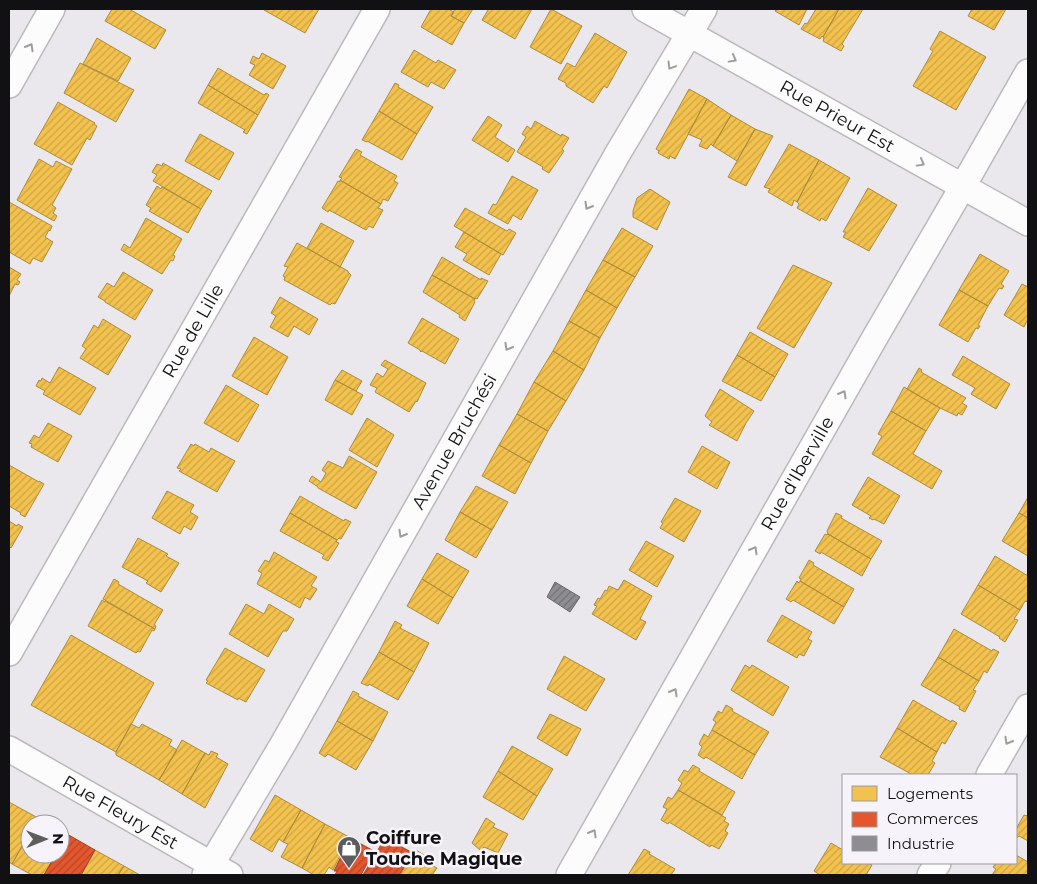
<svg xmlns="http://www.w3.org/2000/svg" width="1037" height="884" font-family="Montserrat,sans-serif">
  <defs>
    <pattern id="homes-hatch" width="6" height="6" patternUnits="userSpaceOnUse" patternTransform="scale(1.25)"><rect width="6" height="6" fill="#f2c14e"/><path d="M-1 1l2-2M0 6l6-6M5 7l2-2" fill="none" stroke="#cea543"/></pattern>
    <pattern id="shops-hatch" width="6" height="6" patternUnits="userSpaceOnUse" patternTransform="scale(1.25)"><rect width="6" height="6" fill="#e4572e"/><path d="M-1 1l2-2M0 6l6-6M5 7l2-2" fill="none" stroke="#b74726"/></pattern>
    <pattern id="industry-hatch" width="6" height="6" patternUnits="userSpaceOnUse" patternTransform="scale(1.25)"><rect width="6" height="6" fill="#8d8d92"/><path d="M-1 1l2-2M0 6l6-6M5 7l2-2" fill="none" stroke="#727276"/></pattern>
  </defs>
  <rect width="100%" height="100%" fill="#eae8ec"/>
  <path fill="url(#homes-hatch)" stroke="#ae8c3c" d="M112 9H129L166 30 155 49 105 21Z
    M265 9H319L305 33 264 10Z
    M431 9H448L454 12 451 16 464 23 452 45 421 27Z
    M455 9H473L464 23 451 16Z
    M485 9H532L515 39 482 20 488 10Z
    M551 9 582 26 561 64 530 47Z
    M777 9H807L799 25 775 11Z
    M816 9H839L823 37 822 36 820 39 801 29 805 23 807 24Z
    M839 9H863L842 44 844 46 841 51 823 41 824 38 823 37Z
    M972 9H1006L994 30 968 16Z
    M940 31 986 57 956 110 913 86 933 51 930 49Z
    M595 33 627 52 607 88 604 86 593 103 566 86V83L558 79 567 63 575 67Z
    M97 38 131 58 118 81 83 64Z
    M414 50 436 63 438 60 456 70 444 89 431 82 428 87 401 72Z
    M262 53 286 66 273 89 249 75 255 65 250 63 253 56 259 59Z
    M80 63 134 90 116 122 64 93Z
    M218 68 264 95 266 93 269 95 258 115 208 85Z
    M395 83 399 85 398 87 433 107 417 134 379 111Z
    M208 85 258 115 247 134 243 132 245 130 198 103Z
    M689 89 707 99 675 159 670 156 669 159 658 153 659 151 656 149Z
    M707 99 731 115 713 146 711 144 707 149 699 146 702 140 688 134Z
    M58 102 95 123 94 124 97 126 90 140 87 138 72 165 34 144Z
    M379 111 417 134 402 160 367 141V142L362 140Z
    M731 115 755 129 737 161 713 146Z
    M488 116 502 125 495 137 515 150 508 162 472 140Z
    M535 121 561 136 562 134 569 138 562 149 564 151 549 173 542 169 543 167 517 152 526 137 522 134 527 126 531 129Z
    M755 129 773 136 746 186 728 177Z
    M200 134 234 153 219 180 185 161Z
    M789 144 819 160 797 202 794 200 792 206 768 192 770 189 764 187Z
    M356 149 362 152 360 155 397 176 394 181 398 183 388 201 383 199 381 204 340 180 342 178 339 177Z
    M39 159 53 167 56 161 72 169 52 205 56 208 53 213 57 216 54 221 17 200Z
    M819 160 850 178 826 221 821 218 820 221 797 208 799 204 797 202Z
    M163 163 212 191 201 209 153 181 157 175 152 172 157 164 162 166Z
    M512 176 538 190 521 220 513 215 508 224 488 213 493 204 496 205Z
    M340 180 381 204 378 208 383 210 373 228 369 226 366 230 329 210 328 212 322 208 338 181 340 182Z
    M157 186 161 189 162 187 201 209 188 233 149 211 151 208 146 205Z
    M868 188 897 205 869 251 843 237 846 232H843Z
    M650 189 670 202 657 230 633 217V211L637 198Z
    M9 202 52 226 50 231 49 230 45 237 53 242 42 262 33 258 30 264 9 252Z
    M465 208 507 231 509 229 516 233 503 255 454 226Z
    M146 218 182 239 173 255 175 256 173 261 171 260 162 274 121 250 124 244 130 248Z
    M321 223 354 241 340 267 307 248Z
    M622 228 653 246 635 277 603 260Z
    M464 232 501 254 489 275 463 260 467 254 455 247Z
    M297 243 348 271V272L351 275 335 304 332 303 330 305 284 280 285 277 283 276 288 267 284 266Z
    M980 254 1009 271 1001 284 1004 286 1002 289 999 288 988 306 959 290Z
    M442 257 481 280V278L488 281 477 299 475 298V299L432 275Z
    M603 260 635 277 617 308 586 290Z
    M793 265 832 283 794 348 757 328Z
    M9 267 21 274 17 280 20 282 18 285 15 284 9 296Z
    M123 272 153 290 135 320 105 302V301L98 297 107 283 114 287Z
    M432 275 475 299 474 300 475 302 465 321 459 317 460 315 423 292Z
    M1022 284 1028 287V319L1024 327 1004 315Z
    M586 290 617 308 600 338 569 321Z
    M959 290 988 306 978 325 980 326 978 329 976 328 968 342 939 325Z
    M280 297 318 319 309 335 294 326 288 337 270 327 276 316 271 313Z
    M422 318 459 339 445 364 422 351 421 352 420 351V350L408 343Z
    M103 319 131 336 108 375 80 358 86 349 82 346 94 325 98 328Z
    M569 321 600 338 584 370 553 351Z
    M750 332 788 354 775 377 737 355Z
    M254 337 288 357 267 395 232 376Z
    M553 351 584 370 566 401 534 382Z
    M737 355 775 377 761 401 722 381Z
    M963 356 1010 384 996 409 971 394 975 388 952 375Z
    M385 360 426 383 417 402 416 401 409 412 375 392 377 388 370 385 377 373 383 377 388 369 381 365Z
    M59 367 96 388 80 415 43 394 45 391 36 386 39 380 41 381 42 378 50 383Z
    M919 368 922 370 921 372 966 398 962 403 967 406 962 415 958 413 957 416 940 408 907 389Z
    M342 370 362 381 356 391 335 380Z
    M335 380 363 395 352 415 325 400Z
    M534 382 566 401 548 431 517 414Z
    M226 385 259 405 238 442 204 423Z
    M904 387 940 408 926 431 891 411Z
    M720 389 754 411 746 423 737 441 709 425 712 422 705 416Z
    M891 411 926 431 913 454 942 471 932 489 872 454 882 436 878 434Z
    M517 414 548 431 531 463 499 445Z
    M367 418 394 435 377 467 349 450Z
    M48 423 72 436 58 462 31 447 32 444 29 443 34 435 39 438Z
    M191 444 194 446 195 444 209 452 211 448 235 461 217 492 179 471 181 469 177 468Z
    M499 445 531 463 515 494 482 476Z
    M702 446 730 462 717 489 688 472Z
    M349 456 377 472 356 509 318 488V487L309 481 312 476 321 482 326 473 322 470 328 461 343 468Z
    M9 465 39 482V481L44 484 25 517 20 514 21 513 9 506Z
    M868 477 900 496 884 524 874 519 873 520 869 518 871 516 852 505Z
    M476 486 508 502 492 530 460 512Z
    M167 491 194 505 190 512 198 517 191 530 184 526 180 534 152 518Z
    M300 496 344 521 345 519 351 522 341 539 339 538 337 540 290 513Z
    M1028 497V518L1019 513Z
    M675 498 701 511 684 542 660 528 663 523 661 522Z
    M460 512 492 530 476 558 445 540Z
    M290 513 337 540 336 542 339 543 328 561 322 558 324 555 280 531Z
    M836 513 842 516 841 518 882 541 871 559 828 534 827 531Z
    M1019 513 1028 518V556L1002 541Z
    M9 521 17 526 18 524 23 527 11 548 9 546Z
    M825 534 827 535 828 534 871 559 862 576 821 552 820 554 815 551Z
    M138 538 168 554 166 556 179 563 161 592 146 583 148 581 122 567Z
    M646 541 674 556 657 587 629 570Z
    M274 552 317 577 311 586 317 589 310 600 305 597 300 608 257 584 262 573 258 571 265 560 269 562Z
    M437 553 469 571 453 598 422 579Z
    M995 556 1028 576V602L1025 601 1020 610 978 585Z
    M809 560 814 563 813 565 854 589 844 607 800 581 801 579 799 578Z
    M114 579 119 582 118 584 163 610 154 625 156 626 155 629 103 599Z
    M422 579 453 598 438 624 407 606Z
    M624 580 652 596 640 619 646 622 636 640 592 614 597 606 594 605 598 598 600 599 605 590 607 591 609 586 618 590Z
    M797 581 799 583 800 581 844 607 834 624 793 600 791 602 786 599Z
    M978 585 1020 610 1014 619 1018 620 1005 642 999 638 1000 637 961 614Z
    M102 600 105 602V601L155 629 154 631 152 630 140 652 138 651 136 653 88 626Z
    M246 604 264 614 269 604 294 619 287 631H283L268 657 229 634Z
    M782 615 812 632 808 639 812 641 804 656 799 654 797 658 767 641Z
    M395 621 402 625 400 628 429 643 414 672 379 652Z
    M954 629 992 651 993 649 999 652 987 673 984 671 979 681 938 657Z
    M71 635 154 683 116 752 31 705Z
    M225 648 265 670 246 702 238 698V700L206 683 208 681 206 680Z
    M379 652 414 672 398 700 369 684 368 686 361 683Z
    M564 656 605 679 586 711 547 689Z
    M938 657 979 681 973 690 976 691 965 712 959 709 960 707 921 685Z
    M745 665 750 668 752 665 789 687 773 716 731 690Z
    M353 691 359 694 358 696 388 712 373 741 337 721Z
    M913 700 951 722 952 720 957 723 945 744 942 742 937 752 897 728Z
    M726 705 733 709 732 711 769 732 755 755 712 730 716 722 713 720 718 711 722 713Z
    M550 714 581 729 567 756 537 738Z
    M337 721 373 741 356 770 328 754 325 757 319 753Z
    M131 724 139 728 142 724 172 740 169 745 177 750 159 780 116 755V752Z
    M897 728 937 752 932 761 935 763 928 775H913L880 757Z
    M712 730 755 755 742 779 706 757 704 759 698 755 702 747 699 744 704 734 708 737Z
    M182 740 205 753 182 794 159 780Z
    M512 746 553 769 537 796 498 771Z
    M211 751 218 754 216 757 228 764 205 808 182 794 205 753 209 755Z
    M693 765 700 769 699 771 735 792 722 815 678 790 682 783 678 780 684 770 688 772Z
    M498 771 537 796 523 820 483 797Z
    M678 790 726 818 724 821 729 824 725 831 728 833 719 849 711 845 710 847 669 822 668 824 661 820 667 809 663 807 668 797 672 799Z
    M275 795 301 810 283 842 279 839 272 852 250 839Z
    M9 802 38 818 34 824H30V832L12 864 9 862Z
    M301 810 325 824 302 868 281 857 288 844 283 842Z
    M1028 813V841L1019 836 1017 838 1016 837V829L1024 815 1027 816Z
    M38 818 49 824H34Z
    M486 818 495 824 493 827 508 834 498 853 484 847 481 851 472 843Z
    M325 824 349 837 333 870 329 867 324 875H314L302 868Z
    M60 830 67 834 60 846Z
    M30 832V854H56L44 875H32L12 864Z
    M831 843 843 850V863H868L872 865 866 875H820L814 871Z
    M644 849 650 852 649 854 675 869 671 875H628Z
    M95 850 124 866 118 875H81Z
    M416 850 435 862 433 866 437 868 432 875H400Z
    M1016 855 1028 862V875H992L996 869 993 867 996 863H1016Z
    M124 866 140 875H118Z"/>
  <path fill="url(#shops-hatch)" stroke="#a54226" d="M67 834 95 850 81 875H44L56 854H60V846Z
    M350 838 374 851 361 875H335L337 871H334Z
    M385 838 413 853 399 875H363Z"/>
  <path fill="url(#industry-hatch)" stroke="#68686c" d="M555 582 580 597 570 612 547 597Z"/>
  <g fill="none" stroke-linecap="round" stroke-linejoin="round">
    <g stroke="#bab9bc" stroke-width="28">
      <g id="minor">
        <path id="s1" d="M645 9 1028 223"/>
        <path d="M9 85 52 9"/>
        <path id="s2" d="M9 653 377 9"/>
        <path id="s3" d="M9 749 230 875"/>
        <path d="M989 775 1028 707"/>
        <path id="s4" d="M205 875 283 744 618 153 704 9"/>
        <path id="s5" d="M569 875 874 339 963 186 1028 72"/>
        <path d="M930 875 938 863"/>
      </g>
    </g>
    <use href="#minor" stroke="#fcfcfc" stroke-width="25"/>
  </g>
  <defs><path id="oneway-chevron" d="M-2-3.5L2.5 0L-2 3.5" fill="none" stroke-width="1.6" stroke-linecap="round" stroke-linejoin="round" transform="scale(1.25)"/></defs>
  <g stroke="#9e9e9e">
    <use href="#oneway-chevron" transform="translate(30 47) rotate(-60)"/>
    <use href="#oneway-chevron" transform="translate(733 59) rotate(29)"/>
    <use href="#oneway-chevron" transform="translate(671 66) rotate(121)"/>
    <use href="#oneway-chevron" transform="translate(921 163) rotate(29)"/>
    <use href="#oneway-chevron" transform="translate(588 206) rotate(120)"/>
    <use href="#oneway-chevron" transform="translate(508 347) rotate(120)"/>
    <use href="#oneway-chevron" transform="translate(843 394) rotate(-60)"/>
    <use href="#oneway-chevron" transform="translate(402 534) rotate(120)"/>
    <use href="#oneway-chevron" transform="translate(754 550) rotate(-60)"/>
    <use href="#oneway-chevron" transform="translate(674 692) rotate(-60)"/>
    <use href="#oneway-chevron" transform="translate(1008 741) rotate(120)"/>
    <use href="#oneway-chevron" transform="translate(593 833) rotate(-60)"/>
  </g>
  <defs>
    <g id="shop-pin" transform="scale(1.25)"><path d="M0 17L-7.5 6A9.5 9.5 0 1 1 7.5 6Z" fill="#5d5c5e" stroke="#f6f4fa"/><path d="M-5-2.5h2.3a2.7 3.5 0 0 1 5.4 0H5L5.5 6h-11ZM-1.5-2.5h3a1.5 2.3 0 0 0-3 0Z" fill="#fff"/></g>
  </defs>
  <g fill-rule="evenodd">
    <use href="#shop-pin" x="349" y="848"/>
  </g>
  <g text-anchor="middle" stroke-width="5" stroke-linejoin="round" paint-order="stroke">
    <g font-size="18" fill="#111012" stroke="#f6f4fa">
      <text dy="6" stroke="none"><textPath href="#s1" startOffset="220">Rue Prieur Est</textPath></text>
      <text dy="6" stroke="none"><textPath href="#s2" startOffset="371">Rue de Lille</textPath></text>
      <text dy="6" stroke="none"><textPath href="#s4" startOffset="500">Avenue Bruchési</textPath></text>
      <text dy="6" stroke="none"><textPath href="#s5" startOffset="462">Rue d'Iberville</textPath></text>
      <text dy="6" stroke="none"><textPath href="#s3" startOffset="128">Rue Fleury Est</textPath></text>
    </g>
    <g font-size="18" font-weight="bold" fill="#111012" stroke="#f6f4fa" text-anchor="start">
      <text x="366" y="844">Coiffure<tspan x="366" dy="21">Touche Magique</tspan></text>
    </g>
  </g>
  <rect width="1037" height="884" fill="none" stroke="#111012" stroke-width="20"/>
  <rect x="842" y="774" width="175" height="90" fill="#f6f4fa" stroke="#9a999d"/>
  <rect x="852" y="786" width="25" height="15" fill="#f2c14e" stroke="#9a999d"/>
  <text x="887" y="799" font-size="15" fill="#111012">Logements</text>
  <rect x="852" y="812" width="25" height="15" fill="#e4572e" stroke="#9a999d"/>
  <text x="887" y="824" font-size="15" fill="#111012">Commerces</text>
  <rect x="852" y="836" width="25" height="15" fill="#8d8d92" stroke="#9a999d"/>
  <text x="887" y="849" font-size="15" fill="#111012">Industrie</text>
  <g transform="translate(45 839) rotate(89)"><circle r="24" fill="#f6f4fa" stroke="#9a999d"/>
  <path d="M0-4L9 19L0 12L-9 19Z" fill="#5d5c5e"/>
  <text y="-8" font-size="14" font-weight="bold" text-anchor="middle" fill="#111012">N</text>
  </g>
</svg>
